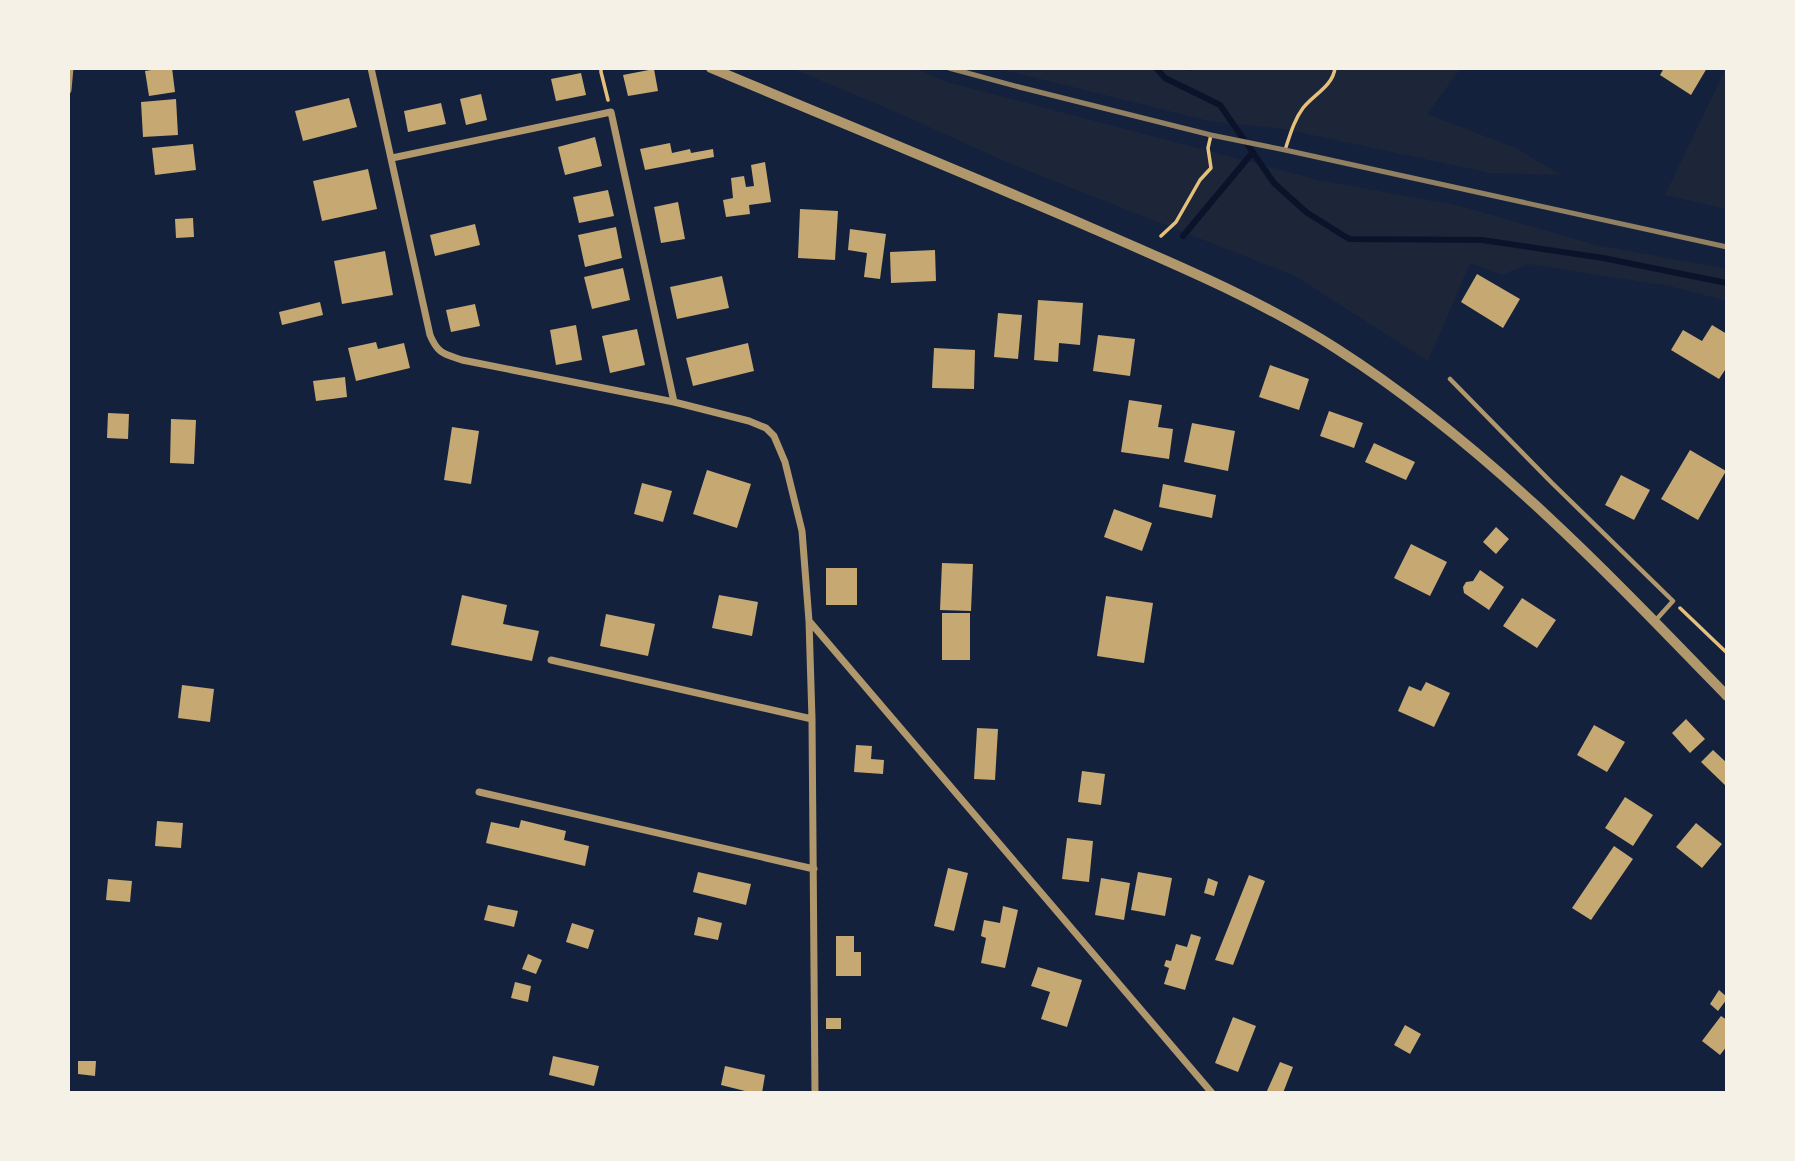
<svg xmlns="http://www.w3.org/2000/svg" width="1795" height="1161" font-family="'Public Sans',sans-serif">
  <rect width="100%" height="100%" fill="#14213d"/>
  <path fill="#1d2539" d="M791 68H915L947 82 1318 180 1460 206 1596 245 1727 269V301L1669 286 1528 264 1502 275 1470 263 1428 361 1295 276 1011 164 889 109Z
    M996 68H1184L1190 72 1193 68H1461L1427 114 1518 149 1561 175 1490 173 1284 129 1209 121Z
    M1726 68H1727V209L1665 195Z"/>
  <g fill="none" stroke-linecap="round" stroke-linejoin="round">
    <path stroke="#0b132b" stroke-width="6" d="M1156 68 1165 78 1220 105 1274 183 1306 212 1349 239 1482 240 1603 258 1727 283
      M1183 236 1253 152"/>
  </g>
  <path fill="#c6a872" d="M164 68H172L175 92 149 96 145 71Z
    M1664 68H1707L1691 95 1660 75Z
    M654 69 658 91 628 96 623 75Z
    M581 73 586 95 556 101 551 79Z
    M481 94 487 120 466 125 460 99Z
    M349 98 357 127 303 141 295 111Z
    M176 99 178 135 143 137 141 102Z
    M441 103 446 124 408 132 404 111Z
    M595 137 602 166 565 175 558 147Z
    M670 143 672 153 690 149 691 153 713 149 714 157 645 170 640 149Z
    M193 144 196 170 155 175 152 148Z
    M765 162 771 202 749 205 750 214 726 217 723 200 733 198 731 178 744 176 746 187 754 186 751 165Z
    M368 169 377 209 322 221 313 181Z
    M608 190 614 216 579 223 573 197Z
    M678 202 685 239 661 243 654 207Z
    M800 209 838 211 835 260 798 258Z
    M193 218 194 237 176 238 175 219Z
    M475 224 480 245 435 256 430 235Z
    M616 227 622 258 585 267 578 235Z
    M850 229 886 234 880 279 864 277 867 253 848 250Z
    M935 250 936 281 891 283 890 252Z
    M385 251 393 295 342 304 334 261Z
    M623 268 630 300 592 309 584 277Z
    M1477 274 1520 299 1503 328 1461 302Z
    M722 276 729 308 677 319 670 287Z
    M1038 300 1083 303 1080 345 1059 343 1058 362 1034 360Z
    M320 302 323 315 282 325 279 312Z
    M475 304 480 326 451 332 446 310Z
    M998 313 1022 315 1018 359 994 357Z
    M576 325 582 360 556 365 550 330Z
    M1712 325 1727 334V367L1719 379 1671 350 1683 330 1702 341Z
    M637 329 645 365 610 373 602 336Z
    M1098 335 1135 339 1130 376 1093 371Z
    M376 342 378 349 404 343 410 368 356 381 348 348Z
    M748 343 754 371 693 386 686 358Z
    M934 348 975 350 974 389 932 388Z
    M1270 365 1309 379 1299 410 1259 397Z
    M345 377 347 397 316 401 313 381Z
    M1129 400 1162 405 1158 427 1173 429 1169 459 1121 452Z
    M1329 411 1363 423 1354 448 1320 436Z
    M108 413 129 414 128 439 107 438Z
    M171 419 196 420 194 464 170 463Z
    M1192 423 1235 431 1228 471 1184 462Z
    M452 427 479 431 471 484 444 480Z
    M1374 443 1415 462 1406 480 1365 462Z
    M1690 450 1726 471 1698 520 1661 499Z
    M707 470 751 484 737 528 693 514Z
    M1621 475 1650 490 1634 520 1605 505Z
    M642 483 672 491 663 522 634 514Z
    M1163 484 1216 495 1212 518 1159 507Z
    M1114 509 1152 523 1142 551 1104 537Z
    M1496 527 1509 539 1496 554 1483 542Z
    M1411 544 1447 562 1430 596 1394 578Z
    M942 563 973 564 971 611 940 610Z
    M826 568H857V605H826Z
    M1480 570 1504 587 1489 610 1464 593 1463 587 1466 582 1473 581Z
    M462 595 507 605 503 624 539 631 532 661 451 645Z
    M719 595 758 602 752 636 712 628Z
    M1106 596 1153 603 1144 663 1097 656Z
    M1522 598 1556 620 1537 648 1503 626Z
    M942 613H970V660H942Z
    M606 614 655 624 648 656 600 646Z
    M1426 682 1450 693 1434 727 1398 711 1409 686 1421 691Z
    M182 685 214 689 210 722 178 718Z
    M1686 719 1705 739 1690 753 1672 733Z
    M1594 725 1625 742 1607 772 1577 755Z
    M977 728 998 729 995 780 974 779Z
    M856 745 872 746 871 759 884 760 883 774 854 772Z
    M1713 750 1727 763V787L1701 762Z
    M1082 771 1105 774 1101 805 1078 802Z
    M1625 797 1653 815 1633 846 1605 828Z
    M521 820 566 831 564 840 589 846 585 866 486 843 491 822 519 828Z
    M157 821 183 823 181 848 155 846Z
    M1696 823 1722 844 1702 868 1676 847Z
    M1067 838 1093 841 1089 882 1062 879Z
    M1614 846 1633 859 1591 920 1572 908Z
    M948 868 968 873 954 931 934 926Z
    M698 872 751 884 746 905 693 892Z
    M1138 872 1172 878 1165 916 1131 910Z
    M1249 875 1265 881 1233 965 1215 960Z
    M1101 878 1130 883 1124 920 1095 915Z
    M1208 878 1218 882 1214 896 1204 893Z
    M108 879 132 881 130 902 106 900Z
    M488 905 518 911 514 927 484 920Z
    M1003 906 1018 910 1005 968 981 963 986 938 981 936 984 920 1000 923Z
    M698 917 722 923 718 940 694 935Z
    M572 923 594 930 588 949 566 942Z
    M1191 934 1201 937 1185 990 1164 984 1169 968 1164 966 1166 960 1171 961 1176 944 1187 947Z
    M836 936H854V952H861V976H836Z
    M528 954 542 960 536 974 522 969Z
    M1038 967 1082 980 1067 1027 1041 1019 1050 992 1031 986Z
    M515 982 531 986 528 1002 511 998Z
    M1719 990 1727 997V999L1718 1011 1710 1004Z
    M1721 1016 1727 1020V1046L1720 1055 1702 1041Z
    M1233 1017 1256 1026 1238 1072 1215 1063Z
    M826 1018H841V1029H826Z
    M1405 1025 1421 1034 1410 1054 1394 1045Z
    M553 1056 599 1066 594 1086 549 1075Z
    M78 1061H96L95 1076 78 1074Z
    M1280 1062 1293 1067 1283 1093H1266Z
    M725 1066 765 1075 762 1093H753L721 1085Z"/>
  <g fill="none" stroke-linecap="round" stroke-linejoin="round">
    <path stroke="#e5c07b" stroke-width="3.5" d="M601 68V72L608 100
      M1285 150C1290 135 1294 120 1303 108 1313 95 1333 86 1335 68
      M1161 236 1176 222 1200 180 1211 168 1208 148 1211 135
      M1680 608 1727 653"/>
    <path stroke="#b1986c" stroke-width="4.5" d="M1450 379 1552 483 1673 601 1655 621"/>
    <path stroke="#b1986c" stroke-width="7" d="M371 68 430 335C438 354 444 354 462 360L674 402 749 421 766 428 774 436 785 462 802 531 809 621 812 719 815 1093
      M68 90 70 68
      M392 158 611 112 674 402
      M810 622 1212 1093
      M551 660 812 719
      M479 792 814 869"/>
    <path stroke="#b1986c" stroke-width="10" d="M711 68C837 121 962 172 1087 226 1172 263 1259 299 1337 349 1485 444 1606 571 1727 696"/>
    <path stroke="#918062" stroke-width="5" d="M949 68 1019 87 1211 135 1285 150 1727 247"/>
  </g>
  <rect width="1795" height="1161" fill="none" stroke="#f6f1e7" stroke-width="140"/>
</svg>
